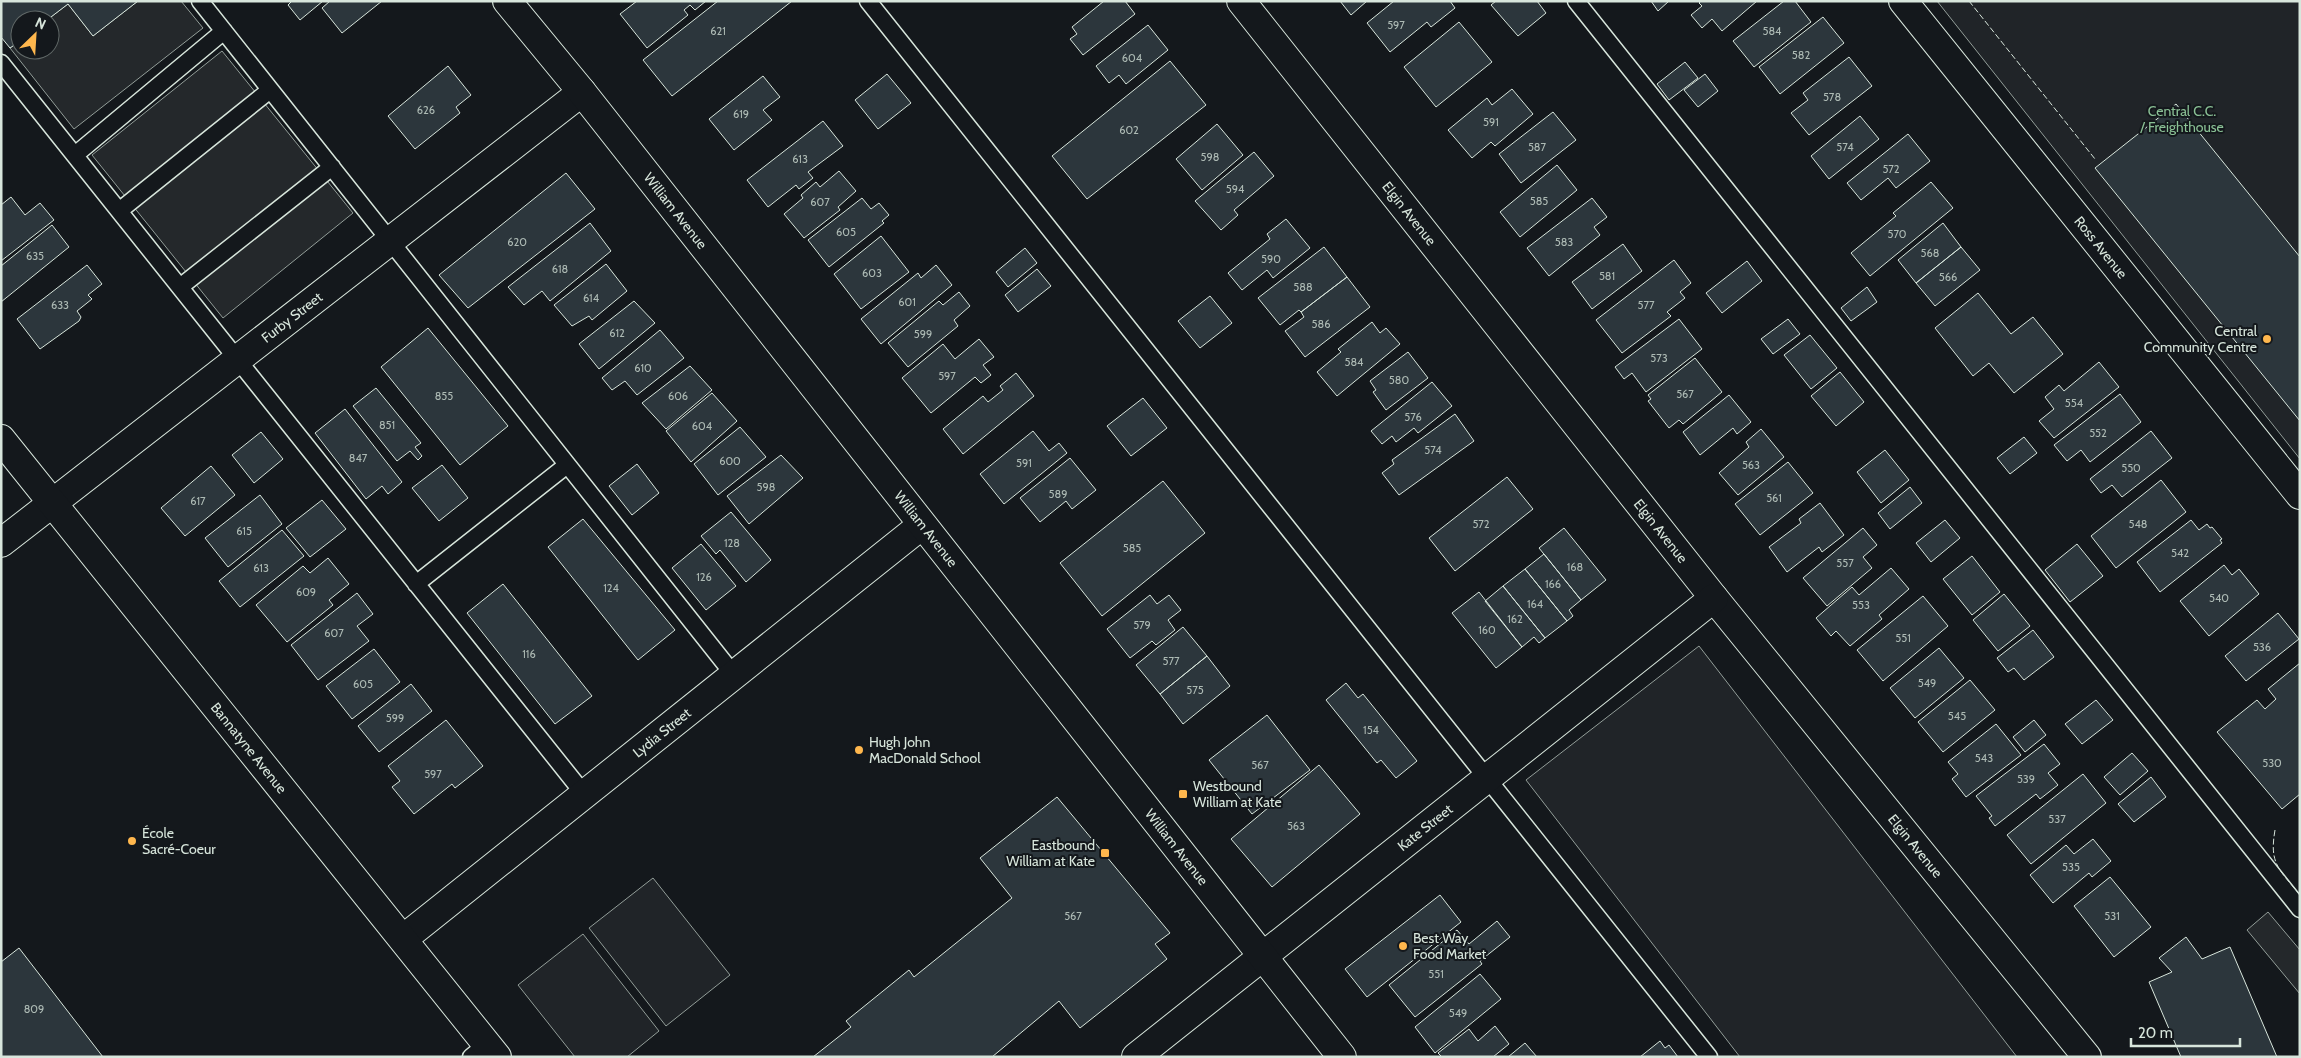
<svg xmlns="http://www.w3.org/2000/svg" width="2301" height="1058" font-family="Cabin,sans-serif">
  <rect width="100%" height="100%" fill="#14181c"/>
  <path fill="#202428" stroke="#939e99" d="M1937 1H2300V459Z
    M1699 646 2017 1057H1740L1526 780Z
    M653 878 730 975 666 1026 589 928Z
    M583 934 659 1031 627 1057H575L518 985Z"/>
  <path fill="#24282b" stroke="#939e99" d="M138 1H181L203 28 74 129 10 48 20 41V50H50V20H47L68 4 93 36Z
    M222 51 353 213 223 318 92 155Z
    M2268 912 2300 950V994L2247 930Z"/>
  <path fill="#2c363c" stroke="#d8e6dc" d="M1 1H138L93 36 68 4 47 20H20V41L10 48 1 37Z
    M292 1H323L300 20 288 5Z
    M330 1H382L342 33 322 8Z
    M637 1H706L695 10 690 5 684 10 688 15 647 48 620 14Z
    M718 1H792L672 96 643 60Z
    M1104 1H1125L1135 14 1083 55 1070 39 1077 34 1072 27Z
    M1340 1H1367L1351 15Z
    M1394 1H1450L1455 8 1431 27 1427 22 1390 52 1367 23Z
    M1496 1H1537L1546 13 1518 36 1491 5Z
    M1651 1H1669L1658 11Z
    M1701 1H1757L1722 31 1712 19 1702 28 1691 15 1702 6 1699 3Z
    M1784 1H1795L1811 22 1754 67 1733 41Z
    M1823 17 1844 43 1780 94 1759 67Z
    M1459 22 1492 62 1436 107 1404 67Z
    M1148 25 1168 50 1126 84 1119 75 1109 83 1096 66Z
    M1849 57 1872 86 1809 135 1791 113 1808 100 1803 93Z
    M1170 61 1206 105 1087 199 1052 156Z
    M1685 62 1698 78 1669 100 1657 84Z
    M448 66 471 95 456 107 460 113 415 149 388 116Z
    M887 74 911 103 878 129 855 100Z
    M1705 74 1718 91 1698 107 1684 90Z
    M763 76 780 97 763 110 772 120 734 150 709 119Z
    M1512 89 1533 114 1495 146 1491 142 1472 158 1448 130 1487 98 1492 105Z
    M2176 104 2300 257V421L2095 168Z
    M1553 112 1576 140 1521 183 1499 154Z
    M1860 116 1879 139 1829 179 1811 156Z
    M823 121 843 146 808 172 813 178 799 189 796 185 768 207 747 180Z
    M1217 124 1243 155 1202 190 1176 159Z
    M1908 134 1930 161 1896 188 1888 178 1861 200 1847 183Z
    M1254 152 1274 176 1234 210 1238 215 1221 230 1195 201Z
    M1557 165 1577 190 1520 237 1500 212Z
    M839 171 856 191 838 207 840 210 804 238 784 214 803 198 801 195 816 182 820 187Z
    M566 173 595 209 468 308 439 275Z
    M1931 182 1953 208 1870 276 1851 253 1896 216 1893 213Z
    M11 197 25 215 40 203 54 220 1 261V205Z
    M862 198 871 209 879 203 889 215 882 221 884 223 829 267 808 240Z
    M1592 198 1607 217 1594 227 1600 235 1549 276 1527 248Z
    M1286 219 1310 248 1273 278 1267 270 1242 290 1228 273 1270 239 1267 234Z
    M590 223 611 251 550 301 542 291 524 305 508 287Z
    M1943 223 1961 247 1916 283 1898 260Z
    M52 225 69 247 1 302V266Z
    M881 236 909 272 861 309 834 274Z
    M1623 244 1642 271 1592 309 1572 282Z
    M1324 247 1347 277 1301 312 1299 310 1280 325 1258 298Z
    M1961 247 1980 270 1935 306 1916 283Z
    M1025 248 1037 263 1008 287 996 272Z
    M1674 260 1691 283 1680 292 1685 298 1667 312 1671 316 1622 353 1596 320Z
    M1747 261 1762 281 1722 313 1706 293Z
    M606 264 627 291 592 320 589 316 572 326 554 305Z
    M87 265 102 284 88 295 92 299 77 311 81 317 79 321 40 349 17 319Z
    M936 265 952 285 881 344 861 319 918 273 921 278Z
    M1037 269 1051 286 1018 312 1005 295Z
    M1347 277 1370 307 1305 357 1285 331 1304 317 1301 312Z
    M1867 287 1877 302 1851 321 1841 308Z
    M959 292 970 306 954 320 958 326 908 367 888 343 939 301 943 305Z
    M1978 293 2011 334 2033 317 2063 354 2014 393 1989 363 1973 376 1935 328Z
    M1210 296 1232 323 1200 348 1178 321Z
    M634 301 655 323 599 369 579 344Z
    M1679 319 1702 349 1646 392 1632 373 1624 379 1615 367Z
    M1788 319 1800 334 1773 354 1761 339Z
    M1372 322 1380 333 1386 328 1400 344 1337 396 1317 372 1341 352 1338 349Z
    M428 328 508 426 460 465 381 367Z
    M660 330 684 358 637 395 625 381 612 390 602 378Z
    M1810 335 1837 368 1811 389 1784 355Z
    M979 339 994 357 983 365 991 375 981 383 975 377 931 413 902 378 943 344 955 359Z
    M1408 352 1428 378 1386 410 1373 392 1376 390 1370 381Z
    M1695 358 1722 392 1683 424 1679 420 1669 428 1648 401 1651 399 1648 395Z
    M2099 362 2119 387 2054 438 2039 421 2054 409 2045 397 2059 385 2064 391Z
    M690 366 712 390 666 429 642 403Z
    M1840 372 1864 402 1836 426 1811 396Z
    M1016 373 1034 396 963 454 943 429 983 396 988 402 1003 390 1000 386Z
    M1432 382 1452 406 1418 433 1414 428 1396 442 1392 436 1382 444 1371 431Z
    M376 388 421 443 415 447 422 456 418 460 410 451 397 461 353 406Z
    M712 393 737 421 691 462 666 431Z
    M2120 394 2141 422 2090 462 2081 450 2067 461 2054 445Z
    M1729 395 1751 422 1737 434 1733 428 1700 455 1683 432Z
    M1143 398 1167 428 1131 456 1107 426Z
    M345 409 402 482 388 494 382 486 366 499 315 433Z
    M1455 414 1474 441 1399 495 1382 473 1394 464 1392 460Z
    M740 427 766 457 718 495 694 464Z
    M1761 429 1784 457 1738 495 1719 473 1749 447 1746 442Z
    M1033 431 1049 451 1059 443 1067 453 1004 504 980 474Z
    M2151 431 2172 458 2122 497 2112 485 2101 493 2090 479Z
    M261 432 283 459 254 483 232 455Z
    M2024 437 2037 453 2010 474 1997 458Z
    M1885 450 1909 480 1881 503 1857 472Z
    M781 455 803 478 749 524 727 496Z
    M1070 458 1096 490 1072 509 1066 501 1040 522 1020 498Z
    M1788 462 1813 493 1760 535 1735 504Z
    M637 464 659 493 632 515 609 486Z
    M442 465 468 498 439 521 412 488Z
    M211 466 235 495 185 536 161 508Z
    M1507 477 1533 509 1455 571 1429 538Z
    M2161 480 2186 512 2116 568 2091 536Z
    M1163 481 1205 533 1102 616 1060 563Z
    M1910 487 1922 503 1890 529 1878 513Z
    M260 495 282 524 228 567 205 538Z
    M322 500 346 529 310 557 286 528Z
    M1820 503 1844 535 1822 552 1819 547 1787 572 1769 547 1801 523 1799 519Z
    M731 512 771 560 746 582 720 550 716 554 701 536Z
    M583 519 675 630 638 660 548 547Z
    M1945 520 1960 538 1931 562 1916 543Z
    M2191 520 2199 530 2207 524 2210 528 2212 527 2222 539 2220 540 2222 543 2160 592 2137 562Z
    M1564 528 1606 580 1581 600 1539 548Z
    M1863 528 1877 545 1863 557 1872 568 1827 606 1803 578Z
    M282 530 304 556 240 607 219 581Z
    M701 544 736 586 706 610 672 568Z
    M2077 544 2103 576 2070 602 2045 570Z
    M1544 554 1581 600 1569 610 1573 616 1567 621 1525 569Z
    M1972 556 2000 592 1972 615 1943 579Z
    M328 558 349 584 329 600 333 605 287 642 256 605 303 566 310 573Z
    M2224 565 2232 575 2239 569 2259 594 2209 636 2180 601Z
    M1891 568 1909 589 1879 615 1882 619 1850 646 1836 631 1831 636 1816 618 1852 587 1859 595Z
    M1525 569 1567 621 1545 638 1503 586Z
    M503 584 592 696 555 724 467 613Z
    M1503 586 1545 638 1539 643 1534 637 1522 647 1485 601Z
    M1479 592 1522 647 1496 668 1452 613Z
    M357 593 373 614 357 626 369 641 318 680 291 645Z
    M2004 594 2030 626 1998 651 1973 620Z
    M1150 595 1157 604 1169 595 1181 610 1168 620 1175 630 1156 645 1152 641 1130 658 1107 629Z
    M1923 596 1948 626 1883 681 1857 650Z
    M2278 613 2299 639 2246 681 2225 656Z
    M1183 627 1207 656 1160 694 1136 665Z
    M2033 630 2054 657 2024 680 2014 668 2008 672 1997 658Z
    M1939 648 1964 678 1915 718 1890 688Z
    M374 649 400 682 352 719 326 686Z
    M1207 656 1230 686 1183 724 1160 694Z
    M2300 663V794L2282 809 2217 732 2257 700 2265 709 2276 699 2268 689Z
    M1970 680 1995 710 1943 752 1918 722Z
    M1346 683 1358 698 1363 694 1417 761 1396 778 1381 760 1377 763 1326 700Z
    M411 684 432 711 379 752 358 726Z
    M2096 700 2113 720 2082 744 2065 724Z
    M1267 715 1310 770 1252 814 1209 760Z
    M446 720 483 766 455 788 452 784 414 814 392 787 400 781 388 766Z
    M2034 720 2046 735 2025 752 2013 737Z
    M1996 724 2021 755 1966 797 1952 779 1958 774 1948 762Z
    M2044 744 2060 764 2048 773 2058 785 2040 799 2036 794 1995 826 1989 818 1992 816 1976 796Z
    M2132 753 2148 771 2120 795 2104 777Z
    M1319 765 1360 814 1272 887 1231 839Z
    M2083 774 2106 803 2031 864 2007 835Z
    M2151 777 2166 797 2134 822 2118 804Z
    M1057 797 1170 933 1155 944 1167 959 1080 1028 1059 1001 992 1057H813L851 1027 846 1021 909 970 914 977 1012 898 980 858Z
    M2093 839 2111 861 2092 877 2089 873 2053 903 2030 875 2066 845 2074 854Z
    M2110 877 2151 927 2114 957 2074 906Z
    M1440 895 1461 922 1367 997 1345 969Z
    M1497 921 1510 937 1480 961 1482 964 1415 1017 1389 985 1457 930 1469 944Z
    M2186 937 2202 959 2230 947 2277 1057H2181L2149 982 2172 972 2159 958Z
    M19 948 103 1057H1V962Z
    M1480 974 1501 999 1435 1053 1415 1027Z
    M1495 1026 1509 1044 1493 1057H1442L1438 1053 1469 1029 1478 1041Z
    M1660 1041 1665 1048 1669 1045 1678 1057H1640Z
    M1525 1043 1537 1057H1508Z"/>
  <g fill="none" stroke-linecap="round" stroke-linejoin="round">
    <g stroke="#d8e6dc" stroke-width="19">
      <path id="lane" d="M200 1 734 675
        M868 1 1709 1057
        M1576 1 2300 909
        M1 63 584 794
        M75 155 224 31
        M119 211 270 90
        M180 287 332 167
        M416 584 567 465
        M471 1057 487 1044"/>
    </g>
    <g stroke="#d8e6dc" stroke-width="30">
      <g id="street">
        <path id="s1" d="M1241 1 1714 598 2087 1057"/>
        <path id="s2" d="M1903 1 2300 495"/>
        <path id="s3" d="M1 543 582 92"/>
        <path id="s4" d="M403 939 922 525"/>
        <path id="s5" d="M1136 1057 1714 598"/>
      </g>
    </g>
    <g stroke="#d8e6dc" stroke-width="30">
      <g id="secondary">
        <path id="s6" d="M507 1 582 92 1342 1057"/>
        <path id="s7" d="M1 439 497 1057"/>
      </g>
    </g>
    <use href="#lane" stroke="#14181c" stroke-width="16"/>
    <use href="#street" stroke="#14181c" stroke-width="28"/>
    <use href="#secondary" stroke="#14181c" stroke-width="28"/>
    <path stroke="#d8e6dc" stroke-width="1" stroke-dasharray="6 2.5" stroke-linecap="butt" d="M1969 1 2095 159
      M2275 830C2269 864 2279 869 2300 895"/>
  </g>
  <g fill="#ffb74d" stroke="#14181c" stroke-width="2">
    <circle cx="2267" cy="339" r="5"/>
    <circle cx="859" cy="750" r="5"/>
    <rect x="1178" y="789" width="10" height="10" rx="2.5"/>
    <circle cx="132" cy="841" r="5"/>
    <rect x="1100" y="848" width="10" height="10" rx="2.5"/>
    <circle cx="1403" cy="946" r="5"/>
  </g>
  <g text-anchor="middle" stroke-width="4" stroke-linejoin="round" paint-order="stroke">
    <g font-size="11" fill="#adbab4">
      <text x="1396" y="29">597</text>
      <text x="718" y="35">621</text>
      <text x="1772" y="35">584</text>
      <text x="1801" y="59">582</text>
      <text x="1132" y="62">604</text>
      <text x="1832" y="101">578</text>
      <text x="426" y="114">626</text>
      <text x="741" y="118">619</text>
      <text x="1491" y="126">591</text>
      <text x="1129" y="134">602</text>
      <text x="1537" y="151">587</text>
      <text x="1845" y="151">574</text>
      <text x="1210" y="161">598</text>
      <text x="800" y="163">613</text>
      <text x="1891" y="173">572</text>
      <text x="1235" y="193">594</text>
      <text x="1539" y="205">585</text>
      <text x="820" y="206">607</text>
      <text x="846" y="236">605</text>
      <text x="1897" y="238">570</text>
      <text x="517" y="246">620</text>
      <text x="1564" y="246">583</text>
      <text x="1930" y="257">568</text>
      <text x="35" y="260">635</text>
      <text x="1271" y="263">590</text>
      <text x="560" y="273">618</text>
      <text x="872" y="277">603</text>
      <text x="1607" y="280">581</text>
      <text x="1948" y="281">566</text>
      <text x="1303" y="291">588</text>
      <text x="591" y="302">614</text>
      <text x="907" y="306">601</text>
      <text x="60" y="309">633</text>
      <text x="1646" y="309">577</text>
      <text x="1321" y="328">586</text>
      <text x="617" y="337">612</text>
      <text x="923" y="338">599</text>
      <text x="1659" y="362">573</text>
      <text x="1354" y="366">584</text>
      <text x="643" y="372">610</text>
      <text x="947" y="380">597</text>
      <text x="1399" y="384">580</text>
      <text x="1685" y="398">567</text>
      <text x="444" y="400">855</text>
      <text x="678" y="400">606</text>
      <text x="2074" y="407">554</text>
      <text x="1413" y="421">576</text>
      <text x="387" y="429">851</text>
      <text x="702" y="430">604</text>
      <text x="2098" y="437">552</text>
      <text x="1433" y="454">574</text>
      <text x="358" y="462">847</text>
      <text x="730" y="465">600</text>
      <text x="1024" y="467">591</text>
      <text x="1751" y="469">563</text>
      <text x="2131" y="472">550</text>
      <text x="766" y="491">598</text>
      <text x="1058" y="498">589</text>
      <text x="1774" y="502">561</text>
      <text x="198" y="505">617</text>
      <text x="1481" y="528">572</text>
      <text x="2138" y="528">548</text>
      <text x="244" y="535">615</text>
      <text x="732" y="547">128</text>
      <text x="1132" y="552">585</text>
      <text x="2180" y="557">542</text>
      <text x="1845" y="567">557</text>
      <text x="1575" y="571">168</text>
      <text x="261" y="572">613</text>
      <text x="704" y="581">126</text>
      <text x="1553" y="588">166</text>
      <text x="611" y="592">124</text>
      <text x="306" y="596">609</text>
      <text x="2219" y="602">540</text>
      <text x="1535" y="608">164</text>
      <text x="1861" y="609">553</text>
      <text x="1515" y="623">162</text>
      <text x="1142" y="629">579</text>
      <text x="1487" y="634">160</text>
      <text x="334" y="637">607</text>
      <text x="1903" y="642">551</text>
      <text x="2262" y="651">536</text>
      <text x="529" y="658">116</text>
      <text x="1171" y="665">577</text>
      <text x="1927" y="687">549</text>
      <text x="363" y="688">605</text>
      <text x="1195" y="694">575</text>
      <text x="1957" y="720">545</text>
      <text x="395" y="722">599</text>
      <text x="1371" y="734">154</text>
      <text x="1984" y="762">543</text>
      <text x="2272" y="767">530</text>
      <text x="1260" y="769">567</text>
      <text x="433" y="778">597</text>
      <text x="2026" y="783">539</text>
      <text x="2057" y="823">537</text>
      <text x="1296" y="830">563</text>
      <text x="2071" y="871">535</text>
      <text x="1073" y="920">567</text>
      <text x="2112" y="920">531</text>
      <text x="1436" y="978">551</text>
      <text x="34" y="1013">809</text>
      <text x="1458" y="1017">549</text>
    </g>
    <g font-size="14" fill="#8ac095" stroke="#14181c">
      <text x="2182" y="116">Central C.C.<tspan x="2182" dy="16">/ Freighthouse</tspan></text>
    </g>
    <g font-size="14" fill="#d8e6dc" stroke="#14181c">
      <text dy="5" stroke="none"><textPath href="#s6" startOffset="269">William Avenue</textPath></text>
      <text dy="5" stroke="none"><textPath href="#s1" startOffset="271">Elgin Avenue</textPath></text>
      <text dy="5" stroke="none"><textPath href="#s2" startOffset="316">Ross Avenue</textPath></text>
      <text dy="5" stroke="none"><textPath href="#s3" startOffset="368">Furby Street</textPath></text>
      <text dy="5" stroke="none"><textPath href="#s6" startOffset="674">William Avenue</textPath></text>
      <text dy="5" stroke="none"><textPath href="#s1" startOffset="676">Elgin Avenue</textPath></text>
      <text dy="5" stroke="none"><textPath href="#s4" startOffset="331">Lydia Street</textPath></text>
      <text dy="5" stroke="none"><textPath href="#s7" startOffset="396">Bannatyne Avenue</textPath></text>
      <text dy="5" stroke="none"><textPath href="#s5" startOffset="369">Kate Street</textPath></text>
      <text dy="5" stroke="none"><textPath href="#s1" startOffset="1081">Elgin Avenue</textPath></text>
      <text dy="5" stroke="none"><textPath href="#s6" startOffset="1079">William Avenue</textPath></text>
    </g>
    <g font-size="14" fill="#d8e6dc" stroke="#14181c" text-anchor="start">
      <text x="2257" y="336" text-anchor="end">Central<tspan x="2257" dy="16">Community Centre</tspan></text>
      <text x="869" y="747">Hugh John<tspan x="869" dy="16">MacDonald School</tspan></text>
      <text x="1193" y="791">Westbound<tspan x="1193" dy="16">William at Kate</tspan></text>
      <text x="142" y="838">École<tspan x="142" dy="16">Sacré-Coeur</tspan></text>
      <text x="1095" y="850" text-anchor="end">Eastbound<tspan x="1095" dy="16">William at Kate</tspan></text>
      <text x="1413" y="943">Best Way<tspan x="1413" dy="16">Food Market</tspan></text>
    </g>
  </g>
  <rect width="2301" height="1058" fill="none" stroke="#d8e6dc" stroke-width="5"/>
  <g transform="translate(35 35) rotate(25)"><circle r="24" fill="#14181c" stroke="#626a69"/>
  <path d="M0-4L9 19L0 12L-9 19Z" fill="#ffb74d"/>
  <text y="-8" font-size="14" font-weight="bold" text-anchor="middle" fill="#d8e6dc">N</text>
  </g>
  <path d="M2131 1038v8h109v-8" fill="none" stroke="#d8e6dc" stroke-width="2.5"/>
  <text x="2138" y="1038" font-size="15" fill="#d8e6dc" stroke="#14181c" stroke-width="4" paint-order="stroke">20 m</text>
</svg>
